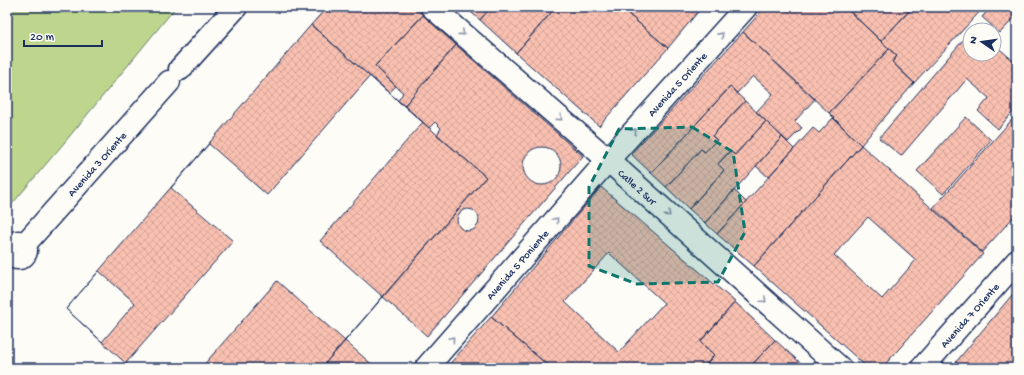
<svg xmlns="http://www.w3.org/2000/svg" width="1024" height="375" font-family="'Gochi Hand',sans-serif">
  <defs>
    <pattern id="building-cross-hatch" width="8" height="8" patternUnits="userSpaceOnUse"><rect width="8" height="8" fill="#f9c0b0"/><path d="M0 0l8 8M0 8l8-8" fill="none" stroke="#d5a59a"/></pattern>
  </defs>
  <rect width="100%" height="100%" fill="#fdfcf7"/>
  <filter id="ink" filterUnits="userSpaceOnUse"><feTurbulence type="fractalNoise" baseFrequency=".025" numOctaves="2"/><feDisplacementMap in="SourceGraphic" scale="8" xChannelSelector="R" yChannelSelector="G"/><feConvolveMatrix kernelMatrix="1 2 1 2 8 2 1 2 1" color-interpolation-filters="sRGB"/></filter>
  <g filter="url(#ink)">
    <path fill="#bdd58c" stroke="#6c8275" d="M7 7H176L64 143 7 210Z"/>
    <path fill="url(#building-cross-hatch)" stroke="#1b2f5e" fill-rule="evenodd" d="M327 7H413L423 15 375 66 396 86 389 93 311 25Z
      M465 7H491L480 20Z
      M491 7H556L516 53 480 20Z
      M556 7H620L668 48 599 126 516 53Z
      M620 7H702L668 48Z
      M765 7H845L889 49 829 113 743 32Z
      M845 7H913L881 41Z
      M913 7H984L914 83 892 62 897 56 881 41Z
      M991 7H1017V15L1000 33 982 17Z
      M423 15 456 45 404 106 398 101 403 93 375 66Z
      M311 25 486 177 321 368H131L66 309Z
      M743 32 815 99 795 121 802 128 788 142 756 112 773 94 753 76 737 93 730 87 651 173 631 154Z
      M970 32V54H994V44L1017 64V107L998 129 978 111 989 98 967 79 901 156 879 138Z
      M456 45 583 156 427 336 383 297 486 177 437 135 441 128 435 122 429 128 404 106Z
      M889 49 897 56 892 62 914 83 861 145 829 113Z
      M370 76 423 122 320 241 383 297 345 341 277 281 201 368H131L126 363 233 241 171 188 209 144 267 195Z
      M730 87 745 101 712 136 717 140 705 152 701 149 666 187 651 173Z
      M745 101 766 121 735 155 730 151 718 164 724 170 689 209 666 187 701 149 705 152 717 140 712 136Z
      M1017 114V213L982 252 933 208Z
      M966 117 991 140 943 194 917 171Z
      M833 118 861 145 754 266 717 234 813 128 819 133Z
      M766 121 782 137 705 223 689 209 724 170 718 164 730 151 735 155Z
      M782 137 794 149 768 177 756 166Z
      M861 145 983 254 882 368H868L754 266ZM868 217 916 260 882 299 834 255Z
      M523 166a19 19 0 1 1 38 0a19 19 0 1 1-38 0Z
      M601 187 735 302 700 342 714 355 703 368H551L491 317ZM609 253 664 303 619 352 565 302Z
      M734 190 746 202 717 234 705 223Z
      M457 220a11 11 0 1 1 22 0a11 11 0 1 1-22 0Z
      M99 271 135 303 102 342 66 309Z
      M1017 289V358L1008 368H951Z
      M735 302 775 340 749 368H703L714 355 700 342Z
      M491 317 551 368H446Z
      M775 340 806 368H749Z
      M345 341 376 368H321Z"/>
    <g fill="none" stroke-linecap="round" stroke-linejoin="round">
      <g stroke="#1b2f5e" stroke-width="25">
        <g id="street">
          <path d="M180 69 236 7"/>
          <circle cx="18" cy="250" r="8"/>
          <path id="s1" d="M24 245 169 82"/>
          <path id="s2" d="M426 368 608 160 746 7"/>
          <path id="s3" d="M922 368 1017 261"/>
        </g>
      </g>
      <g stroke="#1b2f5e" stroke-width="25">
        <g id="secondary">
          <path id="s4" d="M432 7 608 160 840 368"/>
        </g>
      </g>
      <use href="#street" stroke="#fdfcf7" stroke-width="22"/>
      <use href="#secondary" stroke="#fdfcf7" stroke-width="22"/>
    </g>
    <defs><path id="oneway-chevron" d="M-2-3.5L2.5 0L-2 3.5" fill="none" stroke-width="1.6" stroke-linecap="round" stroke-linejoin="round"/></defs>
    <g stroke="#8c96aa">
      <use href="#oneway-chevron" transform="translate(462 33) rotate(41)"/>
      <use href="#oneway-chevron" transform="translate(721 35) rotate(-48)"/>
      <use href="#oneway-chevron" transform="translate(560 118) rotate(41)"/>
      <use href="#oneway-chevron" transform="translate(634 131) rotate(-48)"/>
      <use href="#oneway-chevron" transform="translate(668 214) rotate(42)"/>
      <use href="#oneway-chevron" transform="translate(556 220) rotate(-49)"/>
      <use href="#oneway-chevron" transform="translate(764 300) rotate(42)"/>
      <use href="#oneway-chevron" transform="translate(452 339) rotate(-49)"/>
    </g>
  </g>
  <path fill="#0f766e" fill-opacity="0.2" stroke="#0f766e" stroke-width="3" stroke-dasharray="8 5" stroke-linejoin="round" d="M692 127 733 152 745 232 718 282 637 284 589 266V187L619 129Z"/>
  <g text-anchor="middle" stroke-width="4" stroke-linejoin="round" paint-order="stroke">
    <g font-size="11" fill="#1b2f5e" stroke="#fdfcf7">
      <text dy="4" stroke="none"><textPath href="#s2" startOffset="379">Avenida 5 Oriente</textPath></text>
      <text dy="4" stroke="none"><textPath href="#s1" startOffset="109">Avenida 3 Oriente</textPath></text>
      <text dy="4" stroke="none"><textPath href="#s4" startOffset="273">Calle 2 Sur</textPath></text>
      <text dy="4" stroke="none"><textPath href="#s2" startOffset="138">Avenida 5 Poniente</textPath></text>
      <text dy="4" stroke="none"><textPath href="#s3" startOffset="71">Avenida 7 Oriente</textPath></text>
    </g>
  </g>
  <rect width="1024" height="375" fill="none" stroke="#fdfcf7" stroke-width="24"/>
  <rect x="12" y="12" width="1000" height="351" fill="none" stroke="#1b2f5e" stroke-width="1.5" filter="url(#ink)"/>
  <g transform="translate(982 42) rotate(283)"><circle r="19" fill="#fdfcf7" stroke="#a3aaba"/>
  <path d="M0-3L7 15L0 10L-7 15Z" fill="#1b2f5e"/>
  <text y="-6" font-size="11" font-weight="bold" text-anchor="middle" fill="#1b2f5e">N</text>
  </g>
  <path d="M24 40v6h78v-6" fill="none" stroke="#1b2f5e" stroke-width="2"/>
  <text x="30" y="40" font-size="12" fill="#1b2f5e" stroke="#fdfcf7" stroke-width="3" paint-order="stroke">20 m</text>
</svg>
